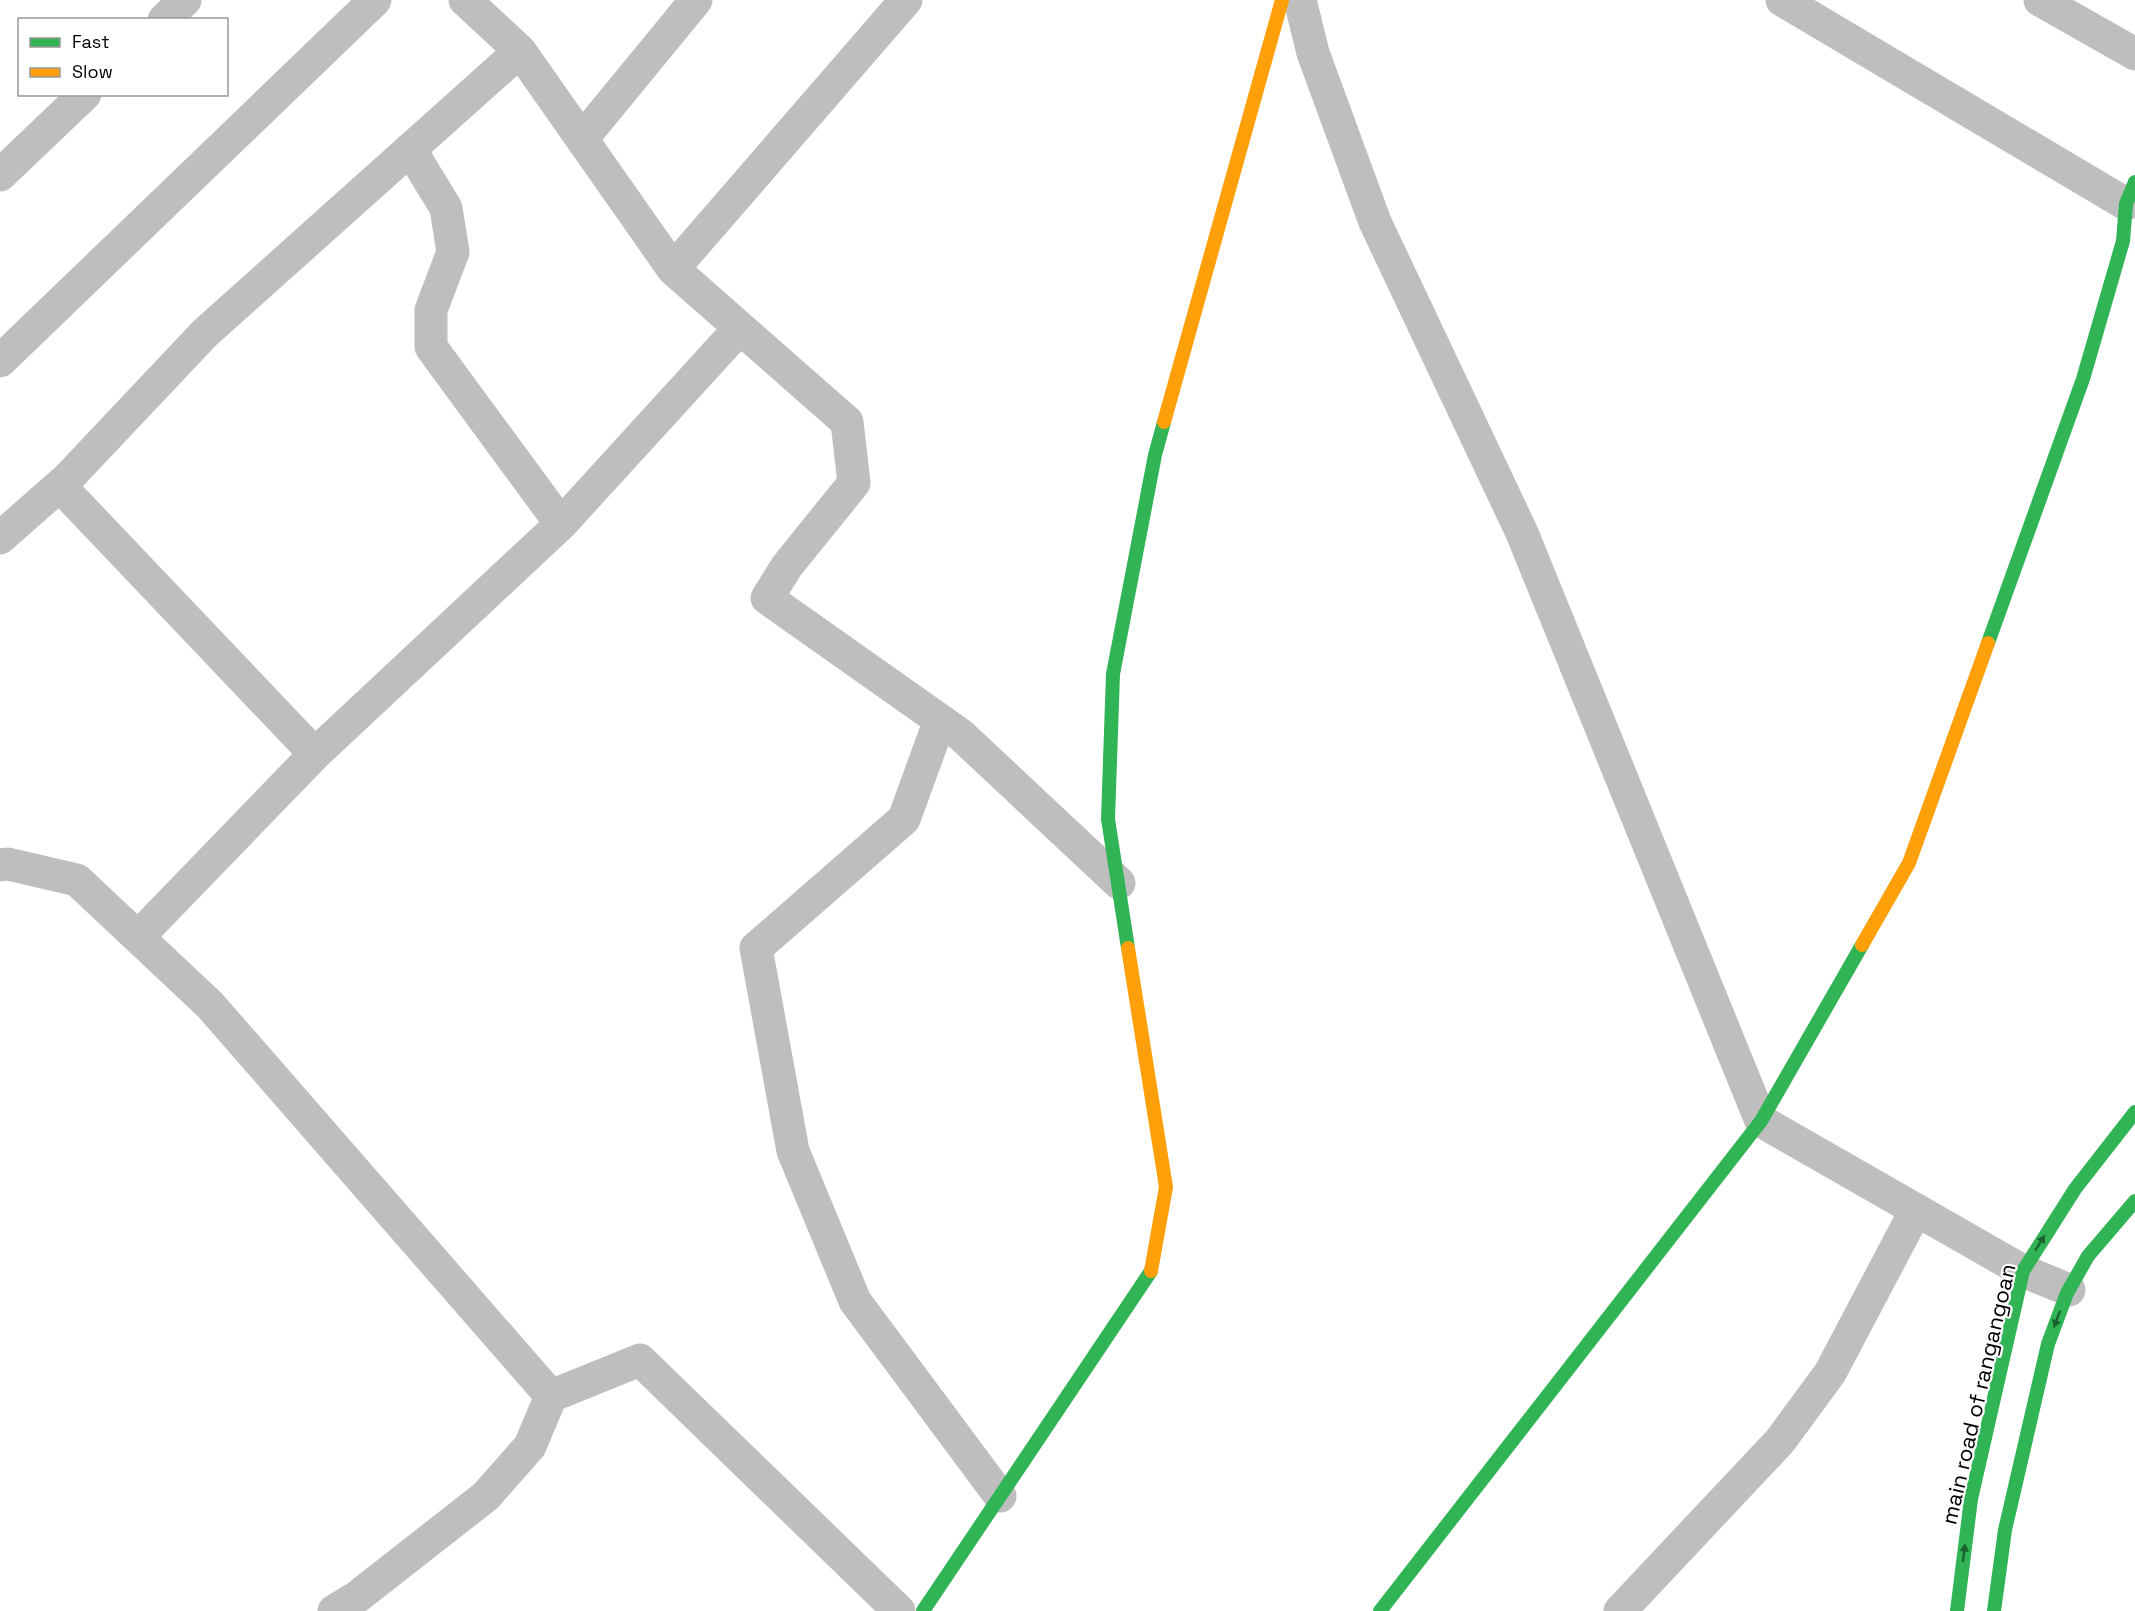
<svg xmlns="http://www.w3.org/2000/svg" width="2135" height="1611" font-family="'Space Grotesk',sans-serif">
  <rect width="100%" height="100%" fill="#fff"/>
  <g fill="none" stroke-linecap="round" stroke-linejoin="round">
    <path stroke="#bebebe" stroke-width="33" d="M465 0 520 51 673 269
      M906 0 673 269 847 422 854 483 787 566 767 598 961 735 1119 883
      M1300 0 1313 53 1375 222 1522 533 1761 1121 2023 1271 2069 1290
      M1782 0 2126 204
      M2040 0 2135 54
      M164 20 185 0
      M582 139 696 0
      M410 149 446 208 453 252 431 310V347L561 524
      M0 175 85 94
      M0 361 375 0
      M60 486 315 754
      M0 538 68 478 205 333 520 51
      M940 720 904 819 756 948 793 1151 855 1301 1000 1496
      M0 865 8 864 77 880 210 1005 551 1396
      M138 937 315 754 561 524 740 328
      M334 1611 357 1597 486 1496 530 1446 551 1396 640 1360 899 1611
      M1620 1611 1780 1441 1830 1373 1916 1210"/>
    <path stroke="#30b455" stroke-width="14" d="M1988 643 2083 379 2123 241 2126 204 2135 182
      M1128 948 1108 819 1113 674 1155 455 1164 422
      M923 1611 1151 1271
      M1380 1611 1761 1121 1862 945
      M1957 1611 1971 1499 2023 1271 2075 1189 2135 1112
      M1994 1611 2005 1530 2048 1344 2067 1293 2088 1256 2135 1201"/>
    <path stroke="#ff9f0a" stroke-width="14" d="M1164 422 1282 0
      M1862 945 1909 863 1988 643
      M1128 948 1166 1187 1151 1271"/>
  </g>
  <defs><path id="oneway-solid" d="M-6-.8H1V-3.2L6.5 0L1 3.2V.8H-6Z" transform="scale(1.5)"/></defs>
  <g fill="#1a632f">
    <use href="#oneway-solid" transform="translate(2040 1243) rotate(-58)"/>
    <use href="#oneway-solid" transform="translate(2057 1319) rotate(110)"/>
    <use href="#oneway-solid" transform="translate(1964 1553) rotate(-83)"/>
  </g>
  <g text-anchor="middle" stroke-width="4.5" stroke-linejoin="round" paint-order="stroke">
    <g font-size="22" fill="#000" stroke="#fff">
      <text transform="translate(1978 1394) rotate(-77)" y="8">main road of rangangoan</text>
    </g>
  </g>
  <rect x="18" y="18" width="210" height="78" fill="#ffffff" stroke="#999999" stroke-width="1.5"/>
  <rect x="30" y="38" width="30" height="9" fill="#30b455" stroke="#999999" stroke-width="1.5"/>
  <text x="72" y="48" font-size="18" fill="#000000">Fast</text>
  <rect x="30" y="68" width="30" height="9" fill="#ff9f0a" stroke="#999999" stroke-width="1.5"/>
  <text x="72" y="78" font-size="18" fill="#000000">Slow</text>
</svg>
